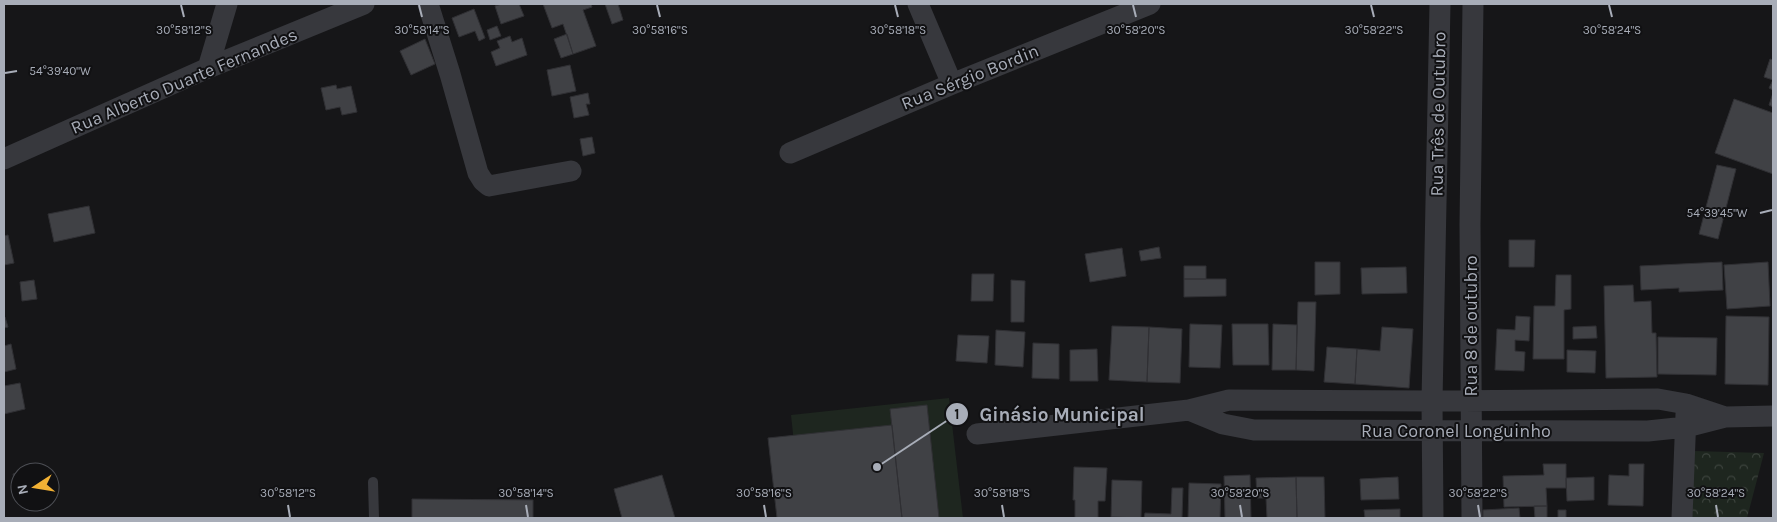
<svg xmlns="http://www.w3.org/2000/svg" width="1777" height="522" font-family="Karla,sans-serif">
  <defs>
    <pattern id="park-crowns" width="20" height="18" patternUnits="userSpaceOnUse" patternTransform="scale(1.25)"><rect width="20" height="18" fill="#1e261f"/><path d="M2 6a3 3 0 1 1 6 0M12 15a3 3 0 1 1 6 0" fill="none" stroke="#3c433d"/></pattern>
  </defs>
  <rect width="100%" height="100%" fill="#161618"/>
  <path fill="url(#park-crowns)" d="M1693 451 1764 453 1747 518H1692Z"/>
  <path fill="#1e261f" d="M949 398 963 518H802L791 415Z"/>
  <path fill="#404145" stroke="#303034" d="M502 4H519L524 16 501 24 495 6Z
    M543 4H591L592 7 583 10 596 46 573 54 563 24 552 28Z
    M605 4H618L623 20 612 24Z
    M474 9 485 38 479 41 475 31 459 37 452 18Z
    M497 26 501 36 490 40 487 30Z
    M567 34 573 54 561 58 554 39Z
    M510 36 512 42 522 38 527 55 496 66 491 52 500 48 497 41Z
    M425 39 435 64 411 75 400 51Z
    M1770 59 1773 60V90L1769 88 1773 80 1764 77Z
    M570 65 576 91 552 96 547 70Z
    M336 85 337 89 351 86 357 112 342 115 340 107 326 110 321 88Z
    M588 93 590 104H586L589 115 574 118 570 97Z
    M1773 93V107L1769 105Z
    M1734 99 1773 113V174L1715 153Z
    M592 137 595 153 583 156 580 139Z
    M1717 165 1736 169 1718 239 1699 234Z
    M89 206 95 233 54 242 48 214Z
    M8 235 14 263 4 265V236Z
    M1509 240H1535L1534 267H1509Z
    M1159 247 1161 258 1141 261 1139 251Z
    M1122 248 1126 276 1090 282 1085 254Z
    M1315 262H1340V294L1315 295Z
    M1722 262 1723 290 1679 292V288L1641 290 1640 266Z
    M1768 262 1770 306 1727 309 1724 265Z
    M1184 266H1206V279H1184Z
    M1406 267 1407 293 1362 294 1361 268Z
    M972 274H994L993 301H971Z
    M1556 275H1571V309L1564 310V359H1533L1534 306H1555Z
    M1184 279H1226V296L1184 297Z
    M34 280 37 299 22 301 20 282Z
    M1011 280 1025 281 1024 322H1011Z
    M1633 285 1634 302 1651 301 1652 333H1656L1657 377 1606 378 1604 286Z
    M1298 302H1316L1314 371 1296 370Z
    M1516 316 1530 317 1529 341 1515 340V351L1525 352 1524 371 1495 370 1497 329 1515 330Z
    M1726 316 1769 317 1768 385 1725 384Z
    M4 317H5L8 327 4 328Z
    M1190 324 1222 325 1220 368 1189 367Z
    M1232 324H1268L1269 365H1233Z
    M1273 324 1297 325 1296 370H1272Z
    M1112 326 1149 327 1147 382 1109 380Z
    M1596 326 1597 338 1573 339V327Z
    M1149 327 1182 329 1180 383 1147 382Z
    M1382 327 1413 329 1409 388 1355 384 1357 349 1380 351Z
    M996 330 1025 332 1023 367 995 365Z
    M958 335 989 336 987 363 956 361Z
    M1658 337 1717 338 1716 375 1658 374Z
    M1033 343 1059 344V379L1032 378Z
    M11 344 16 369 4 372V346Z
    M1327 347 1357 349 1355 384 1324 382Z
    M1097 349 1098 381H1070V350Z
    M1567 350 1596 351 1595 373 1567 372Z
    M20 383 25 409 4 414V386Z
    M927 405 939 518H902L890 409Z
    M892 425 902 518H777L768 438Z
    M1543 464H1566V488H1546L1547 506 1504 507 1503 476 1544 475Z
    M1629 464H1644L1643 506 1608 505 1609 475 1629 476Z
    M1074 467 1107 468 1105 501H1098V518H1075V500H1073Z
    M26 471V472H20L19 500 13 474Z
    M662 475 675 518H622L614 489Z
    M1250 475 1251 518H1225L1224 476Z
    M1296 477 1297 518H1267L1266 498H1257L1256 478Z
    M1296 477H1324L1325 518H1297Z
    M1398 477 1399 499 1361 500 1360 479Z
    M1594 477V500L1567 501 1566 478Z
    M1112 480 1142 481 1141 518 1111 517Z
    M1189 483 1221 484 1220 518H1188Z
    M1172 488H1183L1182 518H1144L1145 513 1171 514Z
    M412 499 533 500V518H412Z
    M1534 506H1547V518H1535Z
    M1519 508 1520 518H1483V510Z
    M1400 509V518H1365L1364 510Z
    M1558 510H1566V518H1558Z"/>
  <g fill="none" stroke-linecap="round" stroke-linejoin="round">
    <path stroke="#37383d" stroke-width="10" d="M373 482 374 518"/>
    <path stroke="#37383d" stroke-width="21" d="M428 4 450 74 478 173 483 181 489 186 571 171
      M918 4 952 84
      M208 68 227 4
      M790 153 952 84 1150 4
      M4 159 208 68 364 4
      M1189 410 1223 424 1254 430 1648 431 1686 427 1725 417 1773 416
      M977 434 1189 410 1229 400 1432 401 1658 399 1686 404 1725 417
      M1433 518 1432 401 1440 4
      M1472 518 1470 224 1473 4
      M1682 518 1686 414"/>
  </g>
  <path fill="none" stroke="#a8adb8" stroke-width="2" d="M181 5 184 17M419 5 422 17M657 5 660 17M895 5 898 17M1133 5 1136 17M1371 5 1374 17M1609 5 1612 17M5 73 17 71M1760 213 1772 210M288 505 290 517M526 505 528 517M764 505 766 517M1002 505 1004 517M1240 505 1242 517M1478 505 1480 517M1716 505 1718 517"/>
  <g text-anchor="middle" stroke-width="4" stroke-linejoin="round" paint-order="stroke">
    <g font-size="18" fill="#a8adb8" stroke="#111113">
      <text transform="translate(970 77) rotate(-22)" y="6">Rua Sérgio Bordin</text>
      <text transform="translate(184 81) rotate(-23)" y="6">Rua Alberto Duarte Fernandes</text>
      <text transform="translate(1438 114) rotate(-89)" y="6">Rua Três de Outubro</text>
      <text transform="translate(1471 326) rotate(-90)" y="6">Rua 8 de outubro</text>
      <text x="1456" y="437">Rua Coronel Longuinho</text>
    </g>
  </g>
  <g font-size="12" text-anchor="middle" fill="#a8adb8" stroke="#111113" stroke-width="4" stroke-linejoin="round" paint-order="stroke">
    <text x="184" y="34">30°58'12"S</text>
    <text x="422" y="34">30°58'14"S</text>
    <text x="660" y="34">30°58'16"S</text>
    <text x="898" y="34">30°58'18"S</text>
    <text x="1136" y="34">30°58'20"S</text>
    <text x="1374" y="34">30°58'22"S</text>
    <text x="1612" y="34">30°58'24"S</text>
    <text x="60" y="75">54°39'40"W</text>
    <text x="1717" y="217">54°39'45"W</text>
    <text x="288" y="497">30°58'12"S</text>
    <text x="526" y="497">30°58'14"S</text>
    <text x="764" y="497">30°58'16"S</text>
    <text x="1002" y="497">30°58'18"S</text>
    <text x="1240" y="497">30°58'20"S</text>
    <text x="1478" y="497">30°58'22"S</text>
    <text x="1716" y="497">30°58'24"S</text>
  </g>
  <path fill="none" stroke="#a8adb8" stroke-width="2" d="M877 467L957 414"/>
  <g fill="#a8adb8" stroke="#111113" stroke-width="2">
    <circle cx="877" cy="467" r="5"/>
    <circle cx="957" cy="414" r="12"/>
  </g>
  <g font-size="15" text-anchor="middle" font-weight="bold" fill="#111">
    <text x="957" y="419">1</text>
  </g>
  <g font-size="19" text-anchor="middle" font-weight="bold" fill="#a8adb8" stroke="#111113" stroke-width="4" stroke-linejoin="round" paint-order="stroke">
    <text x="1062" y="421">Ginásio Municipal</text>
  </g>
  <rect width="1777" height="522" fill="none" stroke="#a8adb8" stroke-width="10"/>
  <g transform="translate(35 487) rotate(258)"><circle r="24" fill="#111113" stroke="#4d4f55"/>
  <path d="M0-4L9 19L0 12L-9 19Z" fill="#f2b134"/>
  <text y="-8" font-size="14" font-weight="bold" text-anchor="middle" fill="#a8adb8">N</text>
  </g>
</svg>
